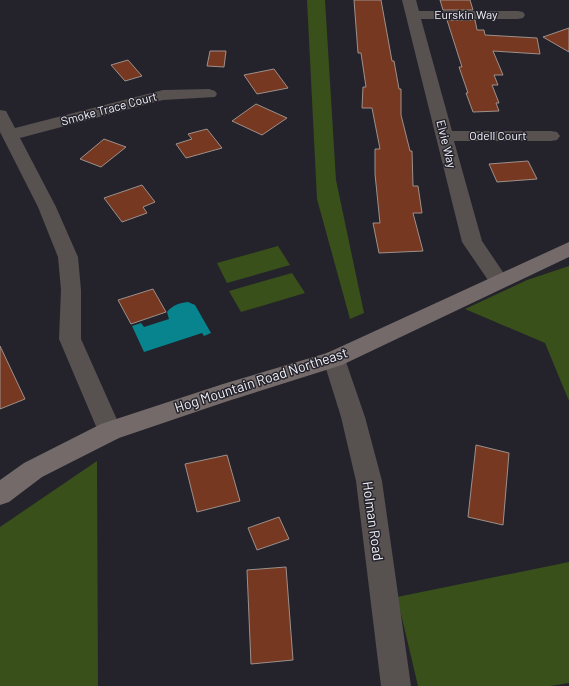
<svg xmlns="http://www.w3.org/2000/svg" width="569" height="686" font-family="Barlow,sans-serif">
  <rect width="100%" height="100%" fill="#24232c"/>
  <path fill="#39501a" d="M307 0H325L336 180 364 313 350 319 317 199Z
    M278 246 290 265 227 283 217 263Z
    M569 266V401L545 343 465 309 527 280Z
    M292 273 305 293 241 312 229 291Z
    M97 461 98 686H0V527Z
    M569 562V683L550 686H418L397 597Z"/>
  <path fill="#07848d" d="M188 302 195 305 211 333 204 336 202 333 144 352 132 326 141 323 144 327 169 319 167 312C173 305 179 303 188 302Z"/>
  <path fill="#763820" stroke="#9d908b" d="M354 0H381L392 61H394L399 89H401V115L410 151H412L413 186H418L422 213H413L423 251 379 253 373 223H380L375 174V149H380L372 108H362L363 87H366L361 53H358Z
    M440 0H470L473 10H443Z
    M447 20H475L477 30H484L485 35 537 38 540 54 493 51 503 75H494L498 85H492L499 103H496L499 111 473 112 466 93H468L459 67H462Z
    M569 28V52L543 37Z
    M210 51H226L224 67 207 66Z
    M128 60 142 76 125 81 111 65Z
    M274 69 288 88 257 94 244 75Z
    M256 104 287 118 262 135 232 121Z
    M207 129 222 148 186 158 176 144 192 139 188 134Z
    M104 139 126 147 101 167 80 159Z
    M528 161 537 179 497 182 489 164Z
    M142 185 155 202 143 207 147 213 122 222 104 198Z
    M153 289 166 312 131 324 118 300Z
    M0 346 25 399 0 409Z
    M476 445 509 453 503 525 468 517Z
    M227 455 240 501 197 512 185 464Z
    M279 517 289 539 257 550 248 528Z
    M286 567 293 660 251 664 247 570Z"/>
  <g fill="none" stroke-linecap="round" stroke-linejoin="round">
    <path fill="#575150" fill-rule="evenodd" d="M402 0H416L419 11H518L523 12 525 15 523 18 518 19H421L452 131H551L557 132 560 136 557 140 551 141H454L482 241 509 281 506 286 499 288 492 286 462 242Z
      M209 89 215 91 217 94 215 97 163 100 20 138 56 207 78 257 81 290V339L122 431 119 438 110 441 101 438 98 431 59 339 61 290 58 257 38 207 0 132V110L6 111 15 128 163 90Z
      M334 351 342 353 345 359 365 417 382 481 411 686H381L356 481 341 417 323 359 326 353Z"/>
    <path fill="#736a69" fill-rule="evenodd" d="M569 242V257L342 365 228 401 119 438 42 477 9 502 0 505V480L24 463 101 424 223 384 327 353Z"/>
  </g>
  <g text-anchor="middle" stroke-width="3" stroke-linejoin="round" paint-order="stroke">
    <g font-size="12" fill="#f2f1f8" stroke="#24232c">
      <text x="466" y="19">Eurskin Way</text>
      <text transform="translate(109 109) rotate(-15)" y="4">Smoke Trace Court</text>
      <text x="498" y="140">Odell Court</text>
      <text transform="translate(446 144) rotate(76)" y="4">Elvie Way</text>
    </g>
    <g font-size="14" fill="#f2f1f8" stroke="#24232c">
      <text transform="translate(261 380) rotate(-18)" y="5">Hog Mountain Road Northeast</text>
      <text transform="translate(373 521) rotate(82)" y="5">Holman Road</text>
    </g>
  </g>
</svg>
